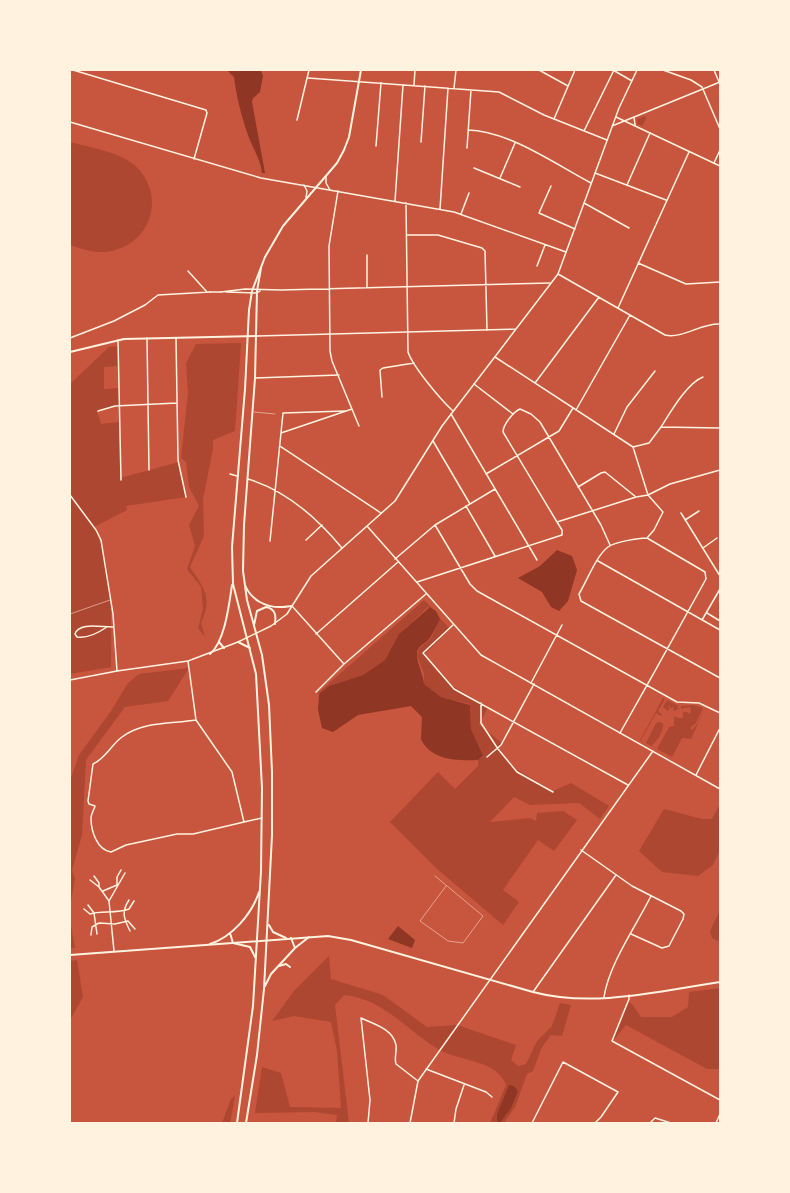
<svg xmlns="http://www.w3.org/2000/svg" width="790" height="1193" font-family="Overpass,sans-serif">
  <rect width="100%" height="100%" fill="#c8553d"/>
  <path fill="#ae4732" d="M645 116 646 119 642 126 637 124V119Z
    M70 142C88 147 119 152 133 164 165 190 155 239 115 250 100 255 84 250 70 245Z
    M241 343 235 431 213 440V449L203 499 204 536 190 567C204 589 213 596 201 623L205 637 198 628 203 609 201 587 187 569 195 546 189 525 199 506 189 487 186 462 181 458 188 393 186 363 196 344Z
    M118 346V366L104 367V389L119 388V404L97 411 101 424 120 422V478L179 462 186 497 126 506 127 510 94 527C114 568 111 622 111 667L70 674V384L109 347Z
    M424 600 432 608 428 607 399 634 385 660 363 675 329 686 319 694 318 693Z
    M437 615 450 629 424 655 449 684 488 707 479 725 502 743 498 748 516 769 553 791 571 783 609 806 600 819 579 803 530 805 514 797 490 822 530 818 536 821 537 813 563 811 577 820 554 851 538 840 503 890 519 902 503 925 436 868 390 822 438 772 455 789 478 766V760L483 754 471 729 470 704 441 697 424 684V674L417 655 419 649 431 638 439 621Z
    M189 668 168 701 125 707 86 760 82 835 72 870 75 879 70 906V781L79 755 111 711 128 683 139 674Z
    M663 698 665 699 658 711 662 715 661 716 656 713 641 740 643 741 640 740Z
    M667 700 679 706 677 707 679 709 673 711 674 707 671 708 669 705 668 706 670 708 668 711 663 707Z
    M693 705 703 708 696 723 690 728 692 730 697 724 705 708 691 739 682 738 672 757 657 749 669 727 674 726V716L678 718H683V712H687L690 714 691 710 690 707 681 709V706Z
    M660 722 663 724C664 731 656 743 651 746L646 743 656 723Z
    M720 804V850L713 865 698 876 662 872 639 851 664 809 702 819H712Z
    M720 910V942L712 938 710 931Z
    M70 920 75 948H70Z
    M329 956 331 979 383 995 427 1027 457 1025 516 1045 511 1060 518 1066 526 1064 537 1041 552 1026 560 1003 571 1005 562 1036 551 1035 542 1047 533 1071 527 1074 515 1107 504 1123H490L506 1085C497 1059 459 1062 438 1049 406 1030 384 999 344 995L335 1005 349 1123H336L337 1115 314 1112 255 1113 262 1067 281 1073 290 1107 341 1108 337 1051 331 1022 294 1016 272 1021 294 991Z
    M77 960 83 997 70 1020V961Z
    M720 988V1069H707L626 1025 613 1041 627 1001 632 1004 641 1017H672L688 1007 689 992Z
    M235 1096 230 1123H222L231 1099Z"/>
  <path fill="#8f3625" d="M227 70H261L263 76 260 92 253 98 252 102 265 173H262C261 160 252 147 248 135 242 118 236 95 234 77Z
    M557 550 572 556 577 570 568 601 559 611 551 607 542 592 518 578 540 566Z
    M430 607 436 611 440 619C437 625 434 631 431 636 427 644 416 645 417 656 418 666 423 674 424 684L441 697 470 705 471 729 483 755 478 760C457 761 430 760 421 739L422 717 411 706 358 715 333 732 322 728 318 710 319 694 329 686 363 675 385 660 399 634Z
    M398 926 415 940 412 948 388 939Z
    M509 1085 514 1086 518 1091 511 1108 500 1123 497 1122V1114Z"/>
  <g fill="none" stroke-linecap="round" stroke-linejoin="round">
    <path stroke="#fff3e0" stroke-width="0.5" d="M254 412 275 414
      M70 614 110 600
      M435 876 483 916 463 943 448 941 420 921 446 886"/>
    <path stroke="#fff3e0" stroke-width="1.5" d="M73 70 206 110 207 113 194 159
      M539 70 568 86
      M663 70 691 80 702 87 720 129
      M714 70 719 82
      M308 78 499 92 544 115 607 140
      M414 85 415 70
      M454 88 456 70
      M554 119 575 70
      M297 120 309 70
      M70 122 261 178 454 212 566 252
      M468 130C509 131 555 164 591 183
      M584 131 614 70
      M421 142 425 86
      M376 146 381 83
      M467 148 471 90
      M714 163 720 150
      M474 168 520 187
      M595 173 666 200
      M500 178 515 143
      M627 185 650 133
      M551 186 539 213 575 229
      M338 191 329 246 330 351 332 361 359 426
      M395 201 403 85
      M406 203 408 352C413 367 441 400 453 411
      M584 203 629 228
      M440 209 448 88
      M461 214 469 193
      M407 235H438L482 248 485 251 487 330
      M638 263 686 284 720 282
      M537 266 545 245
      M188 271 207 292
      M558 274 665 335C683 339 701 323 720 324
      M367 287V255
      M221 292 245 289 281 290 550 283
      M226 292 257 293 260 291
      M618 308 689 152
      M70 338 114 321 145 305 158 295 210 292
      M147 338 149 470
      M176 338 178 460 186 497
      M118 340 121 480
      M495 357 633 447 649 443 661 427 720 428
      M255 378 339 375
      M535 383 599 297
      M474 384 513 414
      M382 397 380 370 383 368 414 363
      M576 410 630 315
      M98 411 115 406 177 403
      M451 414 537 560
      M661 427C670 413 687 383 703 377
      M281 433 352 409
      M614 434 627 407 655 371
      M433 441 470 504
      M280 446 381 513
      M633 447 648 495 663 512 654 530 647 538
      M230 474 237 476
      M486 474 559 431 573 408
      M248 479C285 490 318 519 342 548
      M578 487 601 473 605 472 636 497
      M70 495 96 530 101 540 113 614 117 671
      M466 506 495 556
      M681 513 720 576
      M685 520 699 511
      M557 522 636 497 648 495 670 484 720 470
      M435 525 470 584 477 591 677 702 699 703 720 713
      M306 540 322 525
      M270 541 283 413 345 411
      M703 548 717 538
      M395 559 435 525 495 489
      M598 561 720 630
      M417 582 562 535V530L557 522 503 432C503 425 513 412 520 409L531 414 540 422 601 525 610 545
      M292 606 344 664
      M707 613 720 621
      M702 620 720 589
      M453 625 423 653 454 689 628 785
      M107 627C98 633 87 639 77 637L75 634C79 621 104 628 114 627
      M316 634 398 562
      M188 661 196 720 232 772 244 822 262 818
      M531 683 562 625
      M316 692 344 664 426 594
      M481 703V723L498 749 517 772 553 792
      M196 720C171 724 144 721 122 737 111 745 106 758 93 764L88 801 89 804 95 806C94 810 91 814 91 818 91 831 97 850 111 852L126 845 177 834H193L244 822
      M620 733C649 682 678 630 706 579L705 572 647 538C638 538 615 542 608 547 596 556 587 581 579 594L581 601 720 678
      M487 757 501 745 534 684
      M696 775 720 728
      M581 850 632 886 681 911 684 914 683 919 669 946 662 948 631 934
      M94 876 99 883V887
      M90 880 99 887 109 901 114 951
      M103 891 117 885V877L121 870
      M129 900C121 912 124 919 130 931
      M109 901 125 873
      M88 905 94 913 97 934
      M84 909 90 914C101 910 116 914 129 909L134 901
      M91 935 92 927 99 923 115 924 128 921 135 929
      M533 992 616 875
      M629 995V999L612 1041 720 1100
      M604 997C609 964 636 926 651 896
      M563 1062 618 1092
      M426 1069 486 1092 492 1097
      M368 1123 370 1100 361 1018C374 1024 393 1029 396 1045 397 1052 394 1058 396 1064L418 1081
      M454 1123 456 1109 464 1085
      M532 1123 563 1062
      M595 1123 601 1117 618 1092
      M650 1123 655 1118 671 1123"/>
    <path stroke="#fff3e0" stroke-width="1.5" d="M613 70 632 81
      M616 117 720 166
      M634 117 635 125
      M612 126 720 82
      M326 177V183L330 190
      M304 185 307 191 306 198
      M210 292H221
      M257 336 516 329
      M367 526 481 655 720 789
      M70 680 117 671 188 661 238 642 271 626 287 614 311 576 395 501 442 426 558 274 619 108 637 70
      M410 1123 418 1081 653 751
      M716 1123 720 1114"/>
    <path stroke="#fff3e0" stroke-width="2" d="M70 352 124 339 257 336
      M70 955 328 936 351 940 533 992C593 1008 659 991 720 982"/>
    <path stroke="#fff3e0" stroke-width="2" d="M265 257 283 226 337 163 344 150 349 137 361 70"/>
    <path stroke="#fff3e0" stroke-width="2" d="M245 585C251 600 266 608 283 607 286 607 289 606 292 606
      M254 625 257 611 266 607C276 609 276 616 275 624
      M219 642 224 648
      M238 642 250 648
      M210 654C225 641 229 605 232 585
      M269 925 273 932 286 938
      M230 933 233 943 250 947 255 957
      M210 944C232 937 252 914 259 892
      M295 948 309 937
      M279 966 286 964 290 967
      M265 986 271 974 295 948 291 938
      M237 1123 253 1006 261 871 262 788 256 674 233 584 232 547 245 389 249 310 252 291 265 257
      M246 1123 257 1055 264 989 272 835V772L269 705 262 655 247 600 243 571 244 525 255 378 257 291 261 268"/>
  </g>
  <rect width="790" height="1193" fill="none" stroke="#fff3e0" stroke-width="142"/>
</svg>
